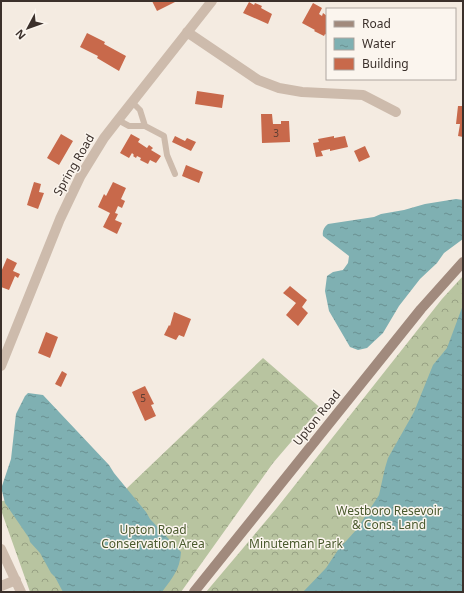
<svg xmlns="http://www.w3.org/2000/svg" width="464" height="593" font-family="'Noto Sans',sans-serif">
  <defs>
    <pattern id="forest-crowns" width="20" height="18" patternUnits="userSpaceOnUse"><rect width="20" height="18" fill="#b8c4a0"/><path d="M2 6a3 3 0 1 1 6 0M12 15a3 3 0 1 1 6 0" fill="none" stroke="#97a083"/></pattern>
    <pattern id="water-ripples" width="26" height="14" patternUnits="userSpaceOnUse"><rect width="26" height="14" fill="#7fb0b2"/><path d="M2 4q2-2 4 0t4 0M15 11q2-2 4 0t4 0" fill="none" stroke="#699091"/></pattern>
  </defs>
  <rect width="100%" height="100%" fill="#f4ebe1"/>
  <path fill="url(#forest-crowns)" d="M463 276V592H206L276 509 442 299Z
    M263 358 324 411 315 414 273 463 181 592H30L1 510V501L125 490Z"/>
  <path fill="url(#water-ripples)" d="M456 199 463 200V239L444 253 437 263 420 279 399 306 383 333 367 348 358 350 350 347 329 311 325 291 327 276 333 272 343 270 348 263 349 256 323 236C322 231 324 227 328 224L374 217 381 214 404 210 425 204Z
    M463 305V592H303L326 568 338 550 357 529 379 495 385 468 388 458 414 412 433 365 447 348Z
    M28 393 43 395 109 465 114 473 146 512 150 519 181 552C180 570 172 578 162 592H63L55 577 51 573 40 553 30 542 29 538 5 503 2 491V486L11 459 16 414 25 396Z"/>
  <path fill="#c8694b" d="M152 1H177L157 11Z
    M249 2 254 5 255 3 262 6 261 8 272 14 268 24 243 13Z
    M313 3 322 8 319 14 322 16 323 13 327 16V35L325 34 324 36 314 31 315 30 302 23Z
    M87 33 105 42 104 44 126 56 119 71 97 58 98 56 80 47Z
    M197 91 224 95 222 108 195 104Z
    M458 106H463V137L458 136 460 124H456Z
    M261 114H272L273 124H281V121H289L290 142 262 143Z
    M61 134 73 141 59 165 47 158Z
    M131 134 140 139 138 142 147 148 149 145 153 148 151 150 161 156 156 163 150 160 148 164 140 160 141 158 137 156 136 158 133 156 134 155 132 153 129 158 120 153Z
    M175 136 185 141 187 138 196 142 191 151 172 142Z
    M334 136V138L345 136 348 147 330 151V149L321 151 323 156 316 157 313 143 319 142 318 139Z
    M365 146 370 157 359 162 354 151Z
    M186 165 203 172 199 183 182 176Z
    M34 182 41 184 39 192 44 193 38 209 27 205Z
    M113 182 126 188 121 199 125 201 122 208 118 206 115 213 118 214 115 220 122 223 117 234 103 227 110 213 98 207 104 194 106 196Z
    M7 258 17 263 13 271 20 274 18 278 15 276 9 290 1 287V272Z
    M290 286 307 300 302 307 308 313 298 326 286 315 296 303 283 293Z
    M174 312 191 319 184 337 179 335 176 340 164 335 169 325 170 326Z
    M46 332 58 337 50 358 38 353Z
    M62 371 67 374 61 387 55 384Z
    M145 386 154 404 151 405 156 416 145 421 132 392Z"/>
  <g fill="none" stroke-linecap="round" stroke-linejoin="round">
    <path stroke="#cdbbac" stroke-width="6" d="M118 120 129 126H145L140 110 132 102
      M145 126 164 136 167 155 175 174"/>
    <path stroke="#cdbbac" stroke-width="10" d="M187 32 258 80 279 88 302 92 363 95 396 112
      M1 366 60 219 80 177 104 138 118 120 212 1
      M1 549 21 592
      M1 586 16 580"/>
    <path stroke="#a18a7d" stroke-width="10" d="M194 592 421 309 463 262"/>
  </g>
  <g text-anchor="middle" stroke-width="3" stroke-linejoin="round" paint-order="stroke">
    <g font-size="10" fill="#5e3e33">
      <text x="276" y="137">3</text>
      <text x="143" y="402">5</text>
    </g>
    <g font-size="12" fill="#3b302b" stroke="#fbf5ee">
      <text transform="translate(74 165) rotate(-60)" y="4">Spring Road</text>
      <text transform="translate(317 418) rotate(-51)" y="4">Upton Road</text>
    </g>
    <g font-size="12" fill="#4a5a2e" stroke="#fbf5ee">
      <text x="389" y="515">Westboro Resevoir<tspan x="389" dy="14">&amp; Cons. Land</tspan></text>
      <text x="153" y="534">Upton Road<tspan x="153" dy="14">Conservation Area</tspan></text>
      <text x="296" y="548">Minuteman Park</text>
    </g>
  </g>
  <rect width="464" height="593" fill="none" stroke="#3b302b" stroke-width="4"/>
  <rect x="326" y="8" width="130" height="72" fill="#fbf5ee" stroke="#aea6a0"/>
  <rect x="334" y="21" width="20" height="6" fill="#a18a7d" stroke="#aea6a0"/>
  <text x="362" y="28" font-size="12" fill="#3b302b">Road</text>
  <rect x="334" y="38" width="20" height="12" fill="url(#water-ripples)" stroke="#aea6a0"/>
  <text x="362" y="48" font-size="12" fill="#3b302b">Water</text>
  <rect x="334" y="58" width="20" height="12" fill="#c8694b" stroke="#aea6a0"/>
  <text x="362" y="68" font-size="12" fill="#3b302b">Building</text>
  <g transform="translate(28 28) rotate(229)" stroke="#fbf5ee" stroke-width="3" paint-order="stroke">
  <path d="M0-3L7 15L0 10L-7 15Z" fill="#3b302b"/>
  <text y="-6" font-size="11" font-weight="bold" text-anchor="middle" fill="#3b302b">N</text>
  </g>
</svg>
